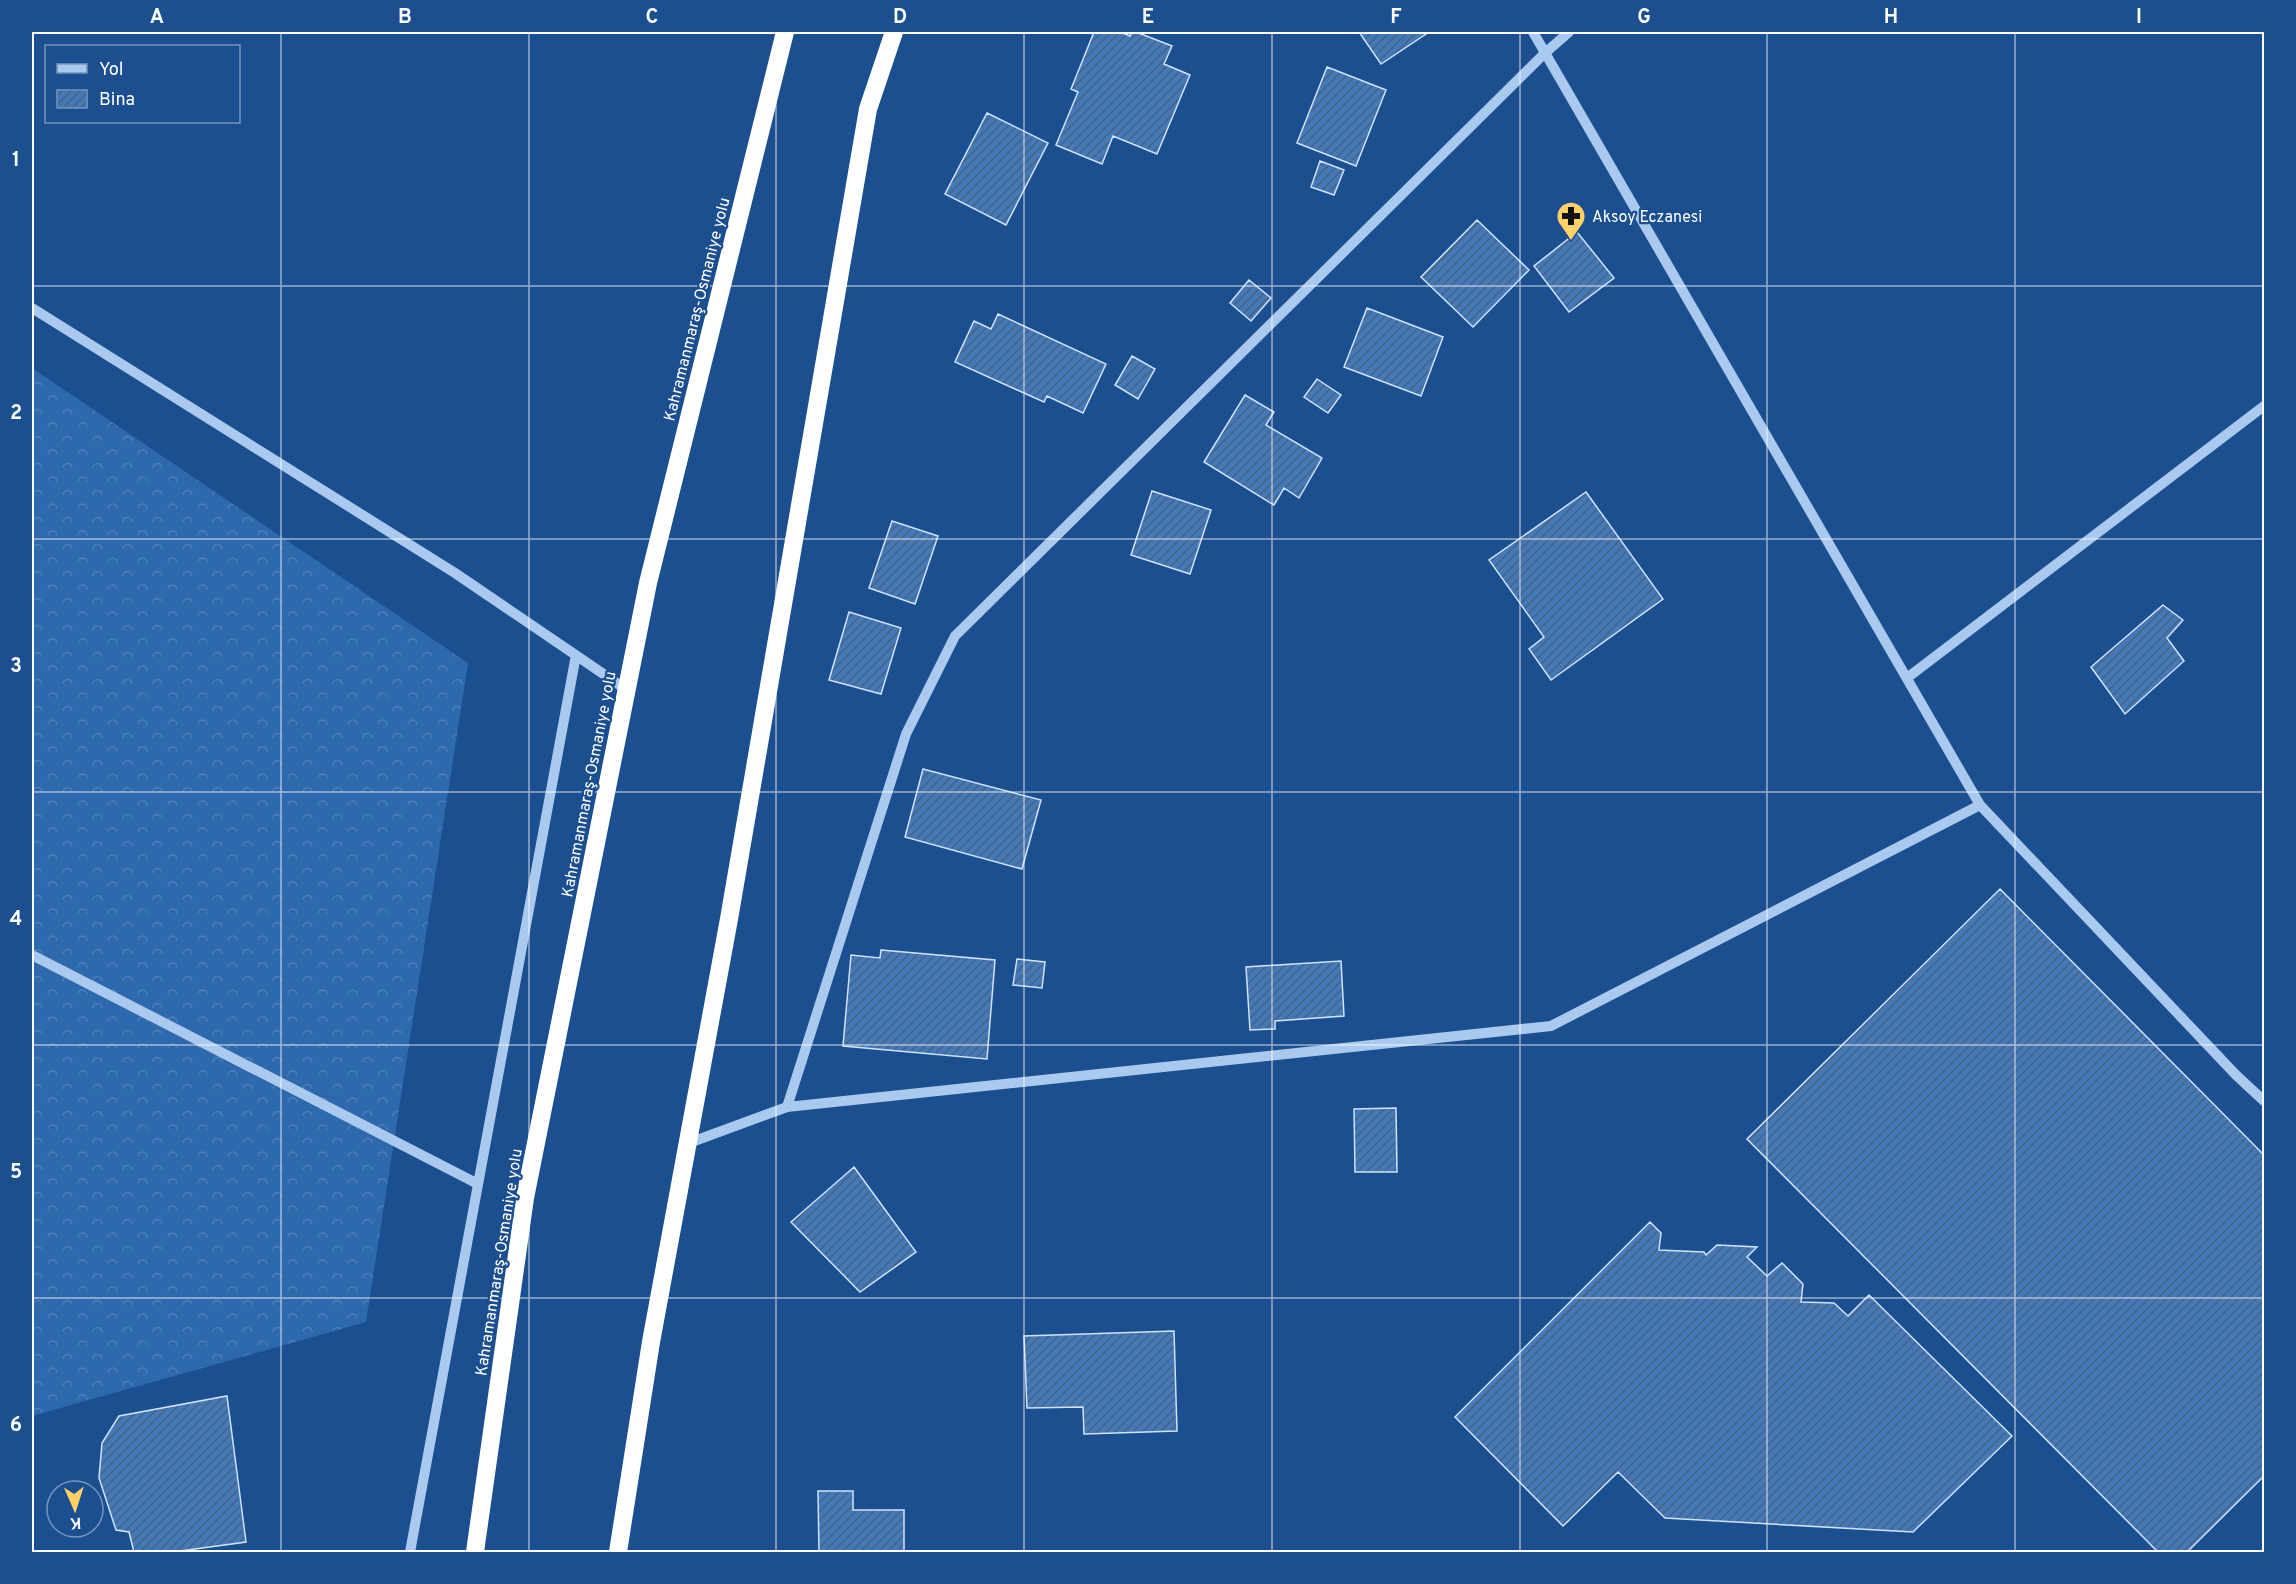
<svg xmlns="http://www.w3.org/2000/svg" width="2296" height="1584" font-family="Overpass,sans-serif">
  <defs>
    <pattern id="forest-crowns" width="20" height="18" patternUnits="userSpaceOnUse" patternTransform="scale(1.5)"><rect width="20" height="18" fill="#2e69ad"/><path d="M2 6a3 3 0 1 1 6 0M12 15a3 3 0 1 1 6 0" fill="none" stroke="#4d80b9"/></pattern>
    <pattern id="building-hatch" width="6" height="6" patternUnits="userSpaceOnUse" patternTransform="scale(1.5)"><rect width="6" height="6" fill="#4478b7"/><path d="M-1 1l2-2M0 6l6-6M5 7l2-2" fill="none" stroke="#486282"/></pattern>
  </defs>
  <rect width="100%" height="100%" fill="#1b4f8f"/>
  <path fill="url(#forest-crowns)" d="M32 368 468 663 366 1322 32 1416Z"/>
  <path fill="url(#building-hatch)" stroke="#cfe3fa" stroke-width="1.5" d="M1094 32H1120L1130 36 1132 32H1136L1172 46 1164 64 1190 75 1157 154 1113 136 1102 164 1056 145 1078 92 1071 89Z
    M1359 32H1429L1381 64Z
    M1327 67 1386 90 1356 166 1297 143Z
    M987 113 1048 143 1006 225 945 194Z
    M1320 161 1344 170 1334 195 1311 187Z
    M1477 220 1529 270 1473 327 1421 277Z
    M1577 232 1614 278 1569 312 1534 266Z
    M1249 280 1271 298 1251 321 1230 303Z
    M1367 308 1443 337 1421 396 1344 367Z
    M998 314 1106 364 1083 413 1047 396 1044 402 955 362 974 321 991 329Z
    M1132 356 1155 369 1138 399 1115 385Z
    M1317 379 1341 395 1328 413 1304 397Z
    M1245 395 1274 412 1266 425 1322 458 1299 498 1284 488 1274 505 1204 462Z
    M1152 491 1211 510 1190 574 1131 555Z
    M1586 492 1663 599 1551 680 1529 649 1544 637 1489 560Z
    M892 521 938 536 915 604 869 588Z
    M2163 605 2183 620 2167 638 2184 661 2125 714 2091 667Z
    M849 612 901 628 881 694 829 680Z
    M923 769 1041 800 1022 869 905 837Z
    M2000 889 2264 1155V1476L2187 1552H2158L1747 1139Z
    M881 950 995 960 987 1059 843 1046 851 955 880 958Z
    M1017 959 1045 962 1042 988 1013 985Z
    M1341 961 1344 1016 1275 1021V1029L1250 1030 1246 967Z
    M1396 1108 1397 1172H1355L1354 1109Z
    M854 1167 916 1252 860 1292 791 1222Z
    M1650 1222 1661 1233 1659 1250 1704 1252 1706 1255 1717 1245 1757 1247 1747 1257 1767 1276 1782 1263 1803 1284 1801 1302 1834 1303 1848 1316 1869 1295 2012 1436 1913 1532 1665 1518 1618 1472 1563 1526 1455 1417Z
    M1174 1331 1177 1431 1084 1434 1083 1407 1027 1408 1024 1336Z
    M227 1396 246 1542 173 1552H134L129 1532 116 1530 99 1478 102 1443 119 1416Z
    M818 1491H853V1510H904V1552H819Z"/>
  <g fill="none" stroke-linecap="round" stroke-linejoin="round">
    <path stroke="#a9c9ee" stroke-width="10" d="M1533 32 1980 805 2236 1075 2264 1101
      M32 308 455 573 627 690
      M1907 678 2264 406
      M32 955 478 1184
      M787 1107 906 734 955 636 1545 53 1569 32
      M689 1143 787 1107 1551 1026 1980 805
      M410 1552 576 655"/>
    <path stroke="#fff" stroke-width="18" d="M475 1552 525 1198 648 583 785 32
      M618 1552 651 1342 729 919 868 109 894 32"/>
  </g>
  <path fill="none" stroke="#fff" stroke-width="1.5" stroke-opacity="0.55" d="M281 32V1552M529 32V1552M776 32V1552M1024 32V1552M1272 32V1552M1520 32V1552M1767 32V1552M2015 32V1552M32 286H2264M32 539H2264M32 792H2264M32 1045H2264M32 1298H2264"/>
  <defs>
    <g id="pharmacy-pin" transform="scale(1.5)"><path d="M0 17L-7.5 6A9.5 9.5 0 1 1 7.5 6Z" fill="#ffd166" stroke="#1b4f8f"/><path d="M-2-6h4v4h4v4h-4v4h-4v-4h-4v-4h4Z" fill="#111"/></g>
  </defs>
  <g fill-rule="evenodd">
    <use href="#pharmacy-pin" x="1571" y="216"/>
  </g>
  <g text-anchor="middle" stroke-width="4.5" stroke-linejoin="round" paint-order="stroke">
    <g font-size="16" fill="#fff" stroke="#1b4f8f" text-anchor="start">
      <text x="1592" y="222">Aksoy Eczanesi</text>
    </g>
    <g font-size="16" fill="#fff" stroke="#1b4f8f">
      <text transform="translate(696 309) rotate(-76)" y="6">Kahramanmaraş-Osmaniye yolu</text>
      <text transform="translate(588 784) rotate(-79)" y="6">Kahramanmaraş-Osmaniye yolu</text>
      <text transform="translate(498 1262) rotate(-81)" y="6">Kahramanmaraş-Osmaniye yolu</text>
    </g>
  </g>
  <rect width="2296" height="1584" fill="none" stroke="#1b4f8f" stroke-width="66"/>
  <rect x="45" y="45" width="195" height="78" fill="#1b4f8f" stroke="#7695bc" stroke-width="1.5"/>
  <rect x="57" y="64" width="30" height="9" fill="#a9c9ee" stroke="#7695bc" stroke-width="1.5"/>
  <text x="99" y="75" font-size="18" fill="#ffffff">Yol</text>
  <rect x="57" y="90" width="30" height="18" fill="url(#building-hatch)" stroke="#7695bc" stroke-width="1.5"/>
  <text x="99" y="105" font-size="18" fill="#ffffff">Bina</text>
  <g transform="translate(75 1509) rotate(177)"><circle r="28" fill="#1b4f8f" stroke="#7695bc" stroke-width="1.5"/>
  <path d="M0-4.5L10 22L0 15L-10 22Z" fill="#ffd166"/>
  <text y="-9" font-size="16" font-weight="bold" text-anchor="middle" fill="#ffffff">K</text>
  </g>
  <rect x="33" y="33" width="2230" height="1518" fill="none" stroke="#fff" stroke-width="2"/>
  <g font-size="20" text-anchor="middle" font-weight="bold" fill="#fff">
    <text x="157" y="23">A</text>
    <text x="405" y="23">B</text>
    <text x="652" y="23">C</text>
    <text x="900" y="23">D</text>
    <text x="1148" y="23">E</text>
    <text x="1396" y="23">F</text>
    <text x="1644" y="23">G</text>
    <text x="1891" y="23">H</text>
    <text x="2139" y="23">I</text>
    <text x="16" y="166">1</text>
    <text x="16" y="419">2</text>
    <text x="16" y="672">3</text>
    <text x="16" y="925">4</text>
    <text x="16" y="1178">5</text>
    <text x="16" y="1431">6</text>
  </g>
</svg>
